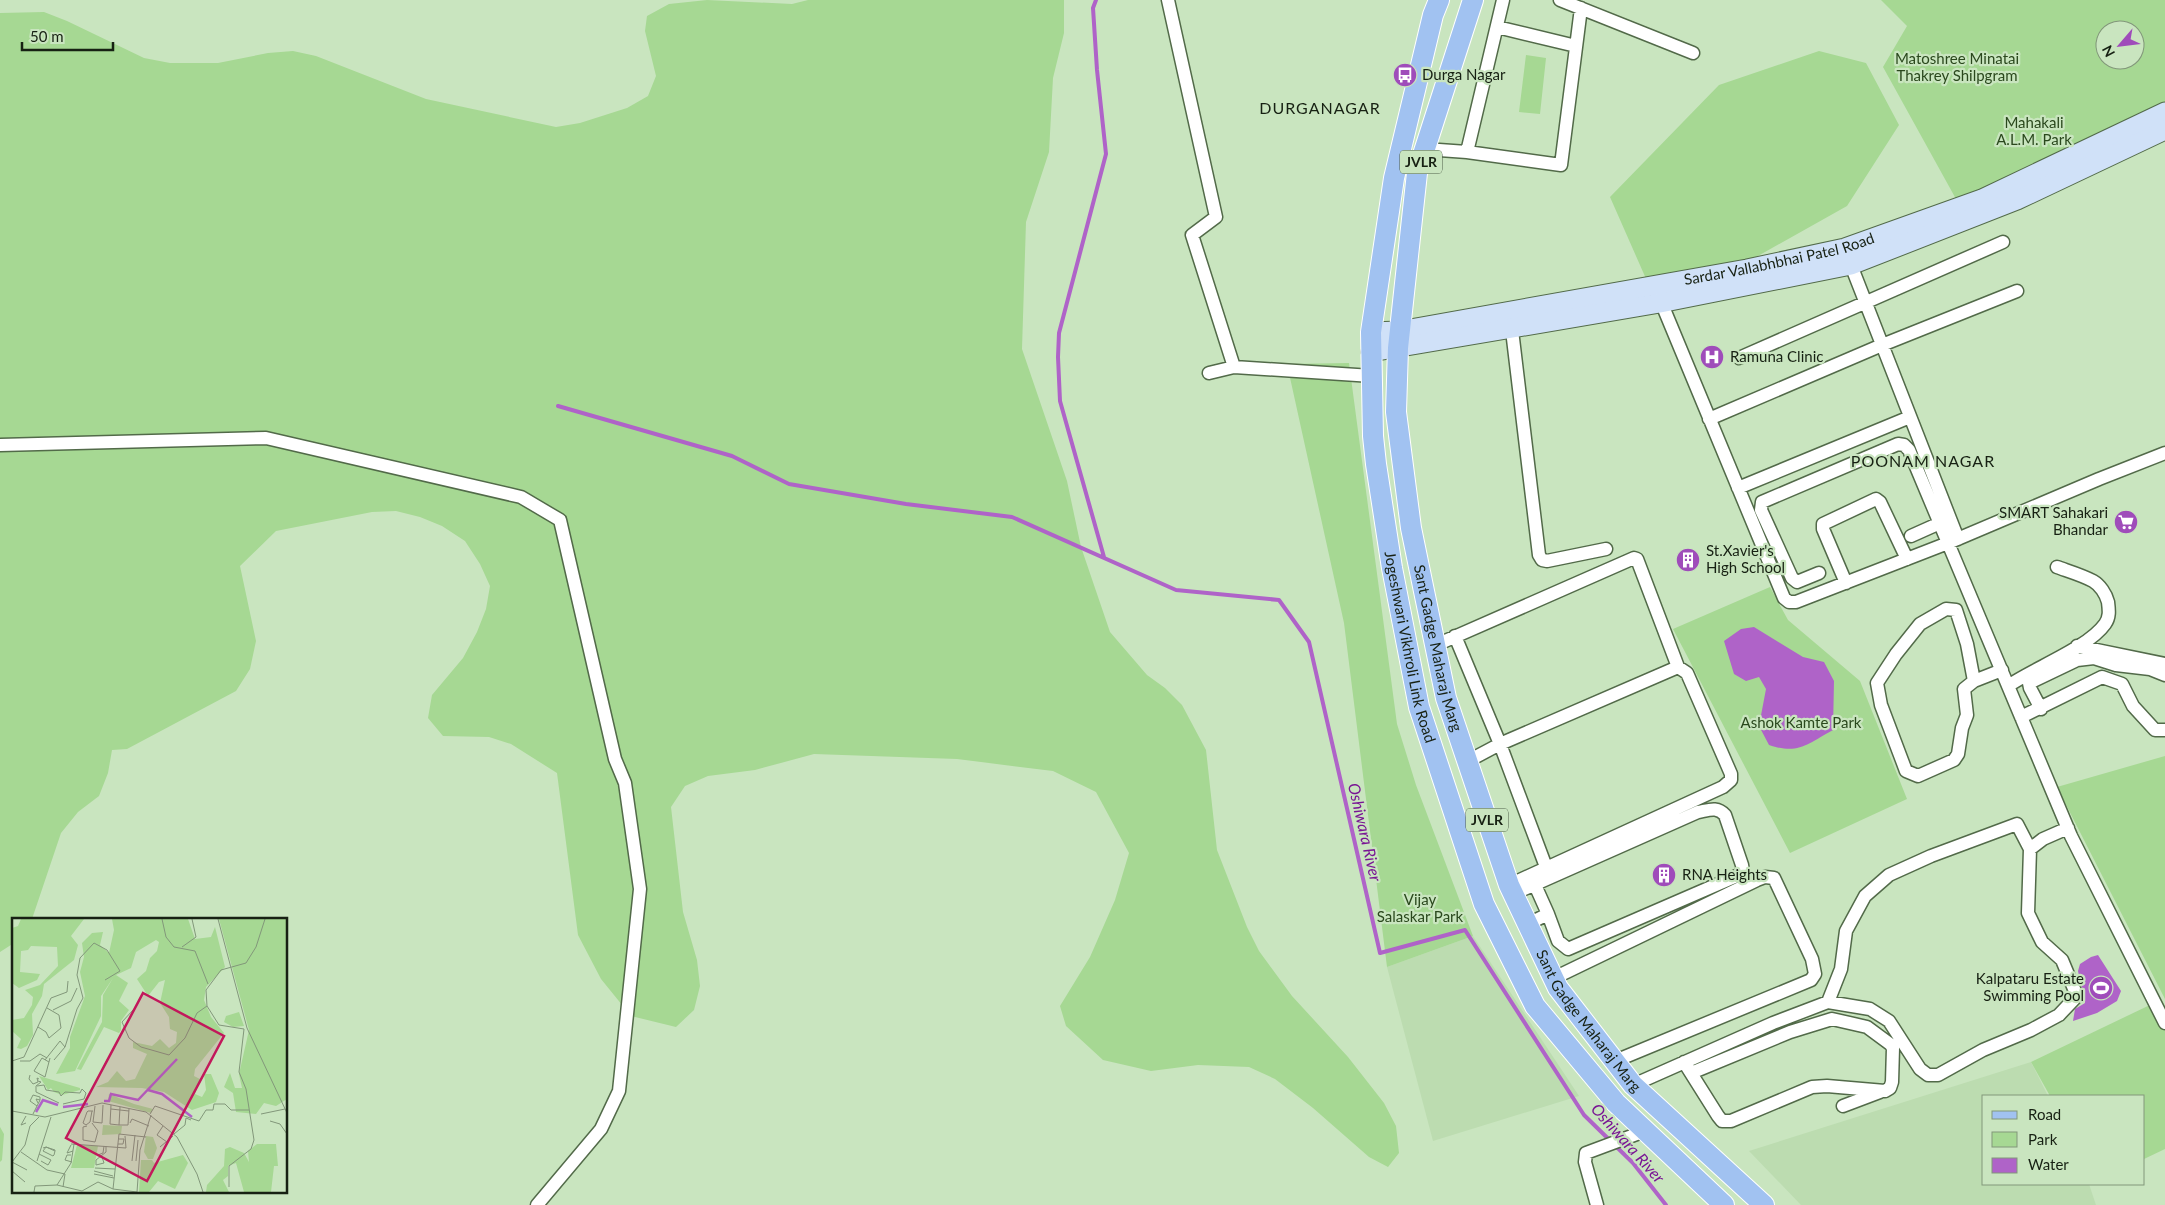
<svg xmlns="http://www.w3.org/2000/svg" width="2165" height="1205" font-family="Lato,sans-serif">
  <rect width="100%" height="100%" fill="#c9e5bf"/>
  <path fill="#bcdcb0" d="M1473 936 1579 1096 1433 1141 1387 967Z
    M2031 1062 2048 1096H1984V1184H2089L2096 1205H1801L1749 1151Z"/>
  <path fill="#a6d893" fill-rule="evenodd" d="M707 0 792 4 808 0H1064V33L1053 78 1049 152 1026 222 1022 349 1067 481 1081 547 1110 632 1147 675 1165 688 1182 705 1206 750 1217 850 1247 927 1259 951 1292 996 1348 1057 1384 1103 1396 1126 1399 1153 1388 1167 1369 1157 1313 1108 1275 1079 1249 1067 1198 1065 1151 1071 1103 1060 1066 1026 1060 1006 1090 957 1115 900 1129 853 1096 792 1053 771 957 759 814 754 755 770 708 776 685 786 671 807 683 912 697 960 700 986 694 1010 676 1027 631 1016 601 979 578 935 557 773 511 744 489 737 443 736 428 718 432 695 463 658 477 632 486 609 490 586 480 564 465 541 442 526 420 517 396 511 372 512 276 531 240 566 256 641 250 669 236 691 127 749 112 750 108 773 99 796 78 812 61 833 32 919H14V943L0 952V13L44 12 67 21 144 58 170 63H218L268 53 293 51 316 56 426 99 556 127 580 123 627 108 648 96 656 76 645 31 647 16 669 4Z
    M1881 0H2165V104L1993 188 1956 199 1883 67 1907 26ZM2105 30H2135V60H2105Z
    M1819 51 1866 63 1899 125 1847 206 1749 261 1647 281 1610 197 1719 85Z
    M1526 55 1546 58 1540 114 1519 112Z
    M1349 363 1397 724 1416 785 1473 936 1387 967 1344 623 1287 364Z
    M1770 587 1788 620 1860 681 1907 799 1790 853 1673 629Z
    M2165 756V999L2057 787Z
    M2152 1004 2165 1031V1149L2144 1159V1096H2050L2031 1062Z
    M0 1127 4 1134 2 1160 0 1162Z"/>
  <path fill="#af63c8" d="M1754 627 1803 657 1824 662 1834 681 1833 730C1807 744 1799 755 1769 745L1759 726 1766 689 1759 677 1746 681 1734 674 1724 641 1741 629Z
    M2098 955 2121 991 2117 1001 2097 1013 2073 1021 2075 1009 2085 1003 2078 971 2080 964 2091 957Z"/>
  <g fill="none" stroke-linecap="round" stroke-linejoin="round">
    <path stroke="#af63c8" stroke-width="4" d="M1096 0 1093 8 1097 70 1106 154 1059 333 1058 357 1060 401 1104 557
      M558 406 732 456 789 484 906 504 1012 517 1176 590 1279 600 1309 642 1380 953 1465 930 1584 1115 1633 1163 1666 1205"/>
    <g stroke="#526a49" stroke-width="15">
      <path id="minor" d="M1168 0 1216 217 1192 235 1234 367 1372 376
        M1560 0 1693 53
        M1497 27 1576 46
        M1425 149 1467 152 1561 165 1581 8
        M1467 152 1503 0
        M1849 260 1958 539
        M1659 297 1784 598 1789 602H1796L1948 543 2099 479 2165 453
        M1511 322 1539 555 1542 560 1547 561 1606 549
        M1739 358 2003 242
        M1209 373 1234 367
        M1709 419 1882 345 2017 291
        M0 445 266 438 521 497 560 520 615 759 625 783 640 889 619 1091 601 1129 537 1205
        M1738 488 1910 417
        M1911 536 1940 523
        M1819 573 1797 582 1792 578 1761 510 1762 502 1898 444 1904 445 1909 450 2071 836 2165 1023
        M1846 583 1823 529V524L1876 499 1880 502 1907 559
        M1946 609 1956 610 1967 644 1974 681 1964 689 1967 715 1962 728 1958 754 1954 760 1918 776 1906 771 1881 705 1877 683 1896 654 1920 624Z
        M1455 636 1500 744 1546 867
        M1436 645 1634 558 1637 559 1678 667
        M2077 646 2165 664
        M1974 681 2002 670
        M2008 686C2034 668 2088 648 2105 624 2110 617 2109 610 2108 602 2106 594 2100 585 2093 581 2082 575 2068 571 2057 567
        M2041 709 2030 688 2029 683 2077 660 2094 658 2116 665 2150 669 2165 675
        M2021 717 2102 677 2122 684 2133 706 2155 730H2165
        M1468 761 1500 744 1678 667 1687 673 1731 774V780L1723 787 1509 885
        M2030 849 2043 839 2068 828
        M1535 885 1548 914
        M1513 894 1698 812C1709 810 1717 806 1725 815L1742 865 1743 871 1739 875 1568 949 1558 941 1548 914 1528 924
        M1554 978 1757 880 1765 877 1774 878 1812 959 1815 974 1811 980 1615 1061
        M1684 1062 1718 1116 1722 1121H1731L1812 1087 1827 1086 1885 1091 1890 1088 1892 1082 1893 1048 1890 1044 1867 1027 1832 1019 1790 1032 1691 1073
        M1633 1085 1773 1023 1828 1002 1870 1009 1889 1021 1920 1069 1928 1075H1938L1983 1050 2031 1030 2059 1015 2077 996 2062 960 2042 942 2028 913 2030 849 2017 824 1931 856 1889 875 1865 896 1846 931 1841 969 1828 1002
        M1843 1106 1880 1092
        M1597 1205 1585 1162 1586 1153 1645 1131"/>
    </g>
    <g stroke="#526a49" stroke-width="21">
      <g id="secondary">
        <path id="s1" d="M1371 332 1399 331 1747 269 1845 248 1982 199 2165 112"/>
        <path d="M1371 352 1660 303 1851 265 2017 200 2165 130"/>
      </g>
    </g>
    <g stroke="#fff" stroke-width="22">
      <g id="primary">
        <path id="s2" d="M1439 0 1433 15 1394 178 1371 332 1373 436 1376 464 1392 568 1419 707 1484 904 1535 1006 1616 1103 1724 1205"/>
        <path id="s3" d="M1473 0 1417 173 1398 348 1396 412 1411 528 1446 698 1509 885 1558 988 1633 1085 1764 1205"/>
      </g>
    </g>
    <use href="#minor" stroke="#fff" stroke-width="12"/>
    <use href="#secondary" stroke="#d0e1f8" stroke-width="19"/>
    <use href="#primary" stroke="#a1c2f1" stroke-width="20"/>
  </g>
  <defs>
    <g id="bus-disc" transform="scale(1.25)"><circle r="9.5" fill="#9f4cba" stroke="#c9e5bf"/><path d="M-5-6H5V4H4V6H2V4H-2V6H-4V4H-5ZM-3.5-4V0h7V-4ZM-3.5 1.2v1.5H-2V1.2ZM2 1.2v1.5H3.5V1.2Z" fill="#fff"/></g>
    <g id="hospital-disc" transform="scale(1.25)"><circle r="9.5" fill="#9f4cba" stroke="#c9e5bf"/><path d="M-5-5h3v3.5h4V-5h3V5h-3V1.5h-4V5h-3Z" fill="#fff"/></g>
    <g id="supermarket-disc" transform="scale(1.25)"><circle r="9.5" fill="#9f4cba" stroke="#c9e5bf"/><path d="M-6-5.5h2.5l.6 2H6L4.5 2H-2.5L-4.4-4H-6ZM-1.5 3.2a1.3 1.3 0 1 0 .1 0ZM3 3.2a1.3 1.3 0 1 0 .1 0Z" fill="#fff"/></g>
    <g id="building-disc" transform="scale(1.25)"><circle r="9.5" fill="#9f4cba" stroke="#c9e5bf"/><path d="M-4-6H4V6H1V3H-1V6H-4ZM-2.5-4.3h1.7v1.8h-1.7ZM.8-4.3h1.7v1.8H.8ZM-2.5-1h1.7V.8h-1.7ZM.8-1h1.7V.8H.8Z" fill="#fff"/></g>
    <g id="stadium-disc" transform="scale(1.25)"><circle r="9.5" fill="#9f4cba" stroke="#c9e5bf"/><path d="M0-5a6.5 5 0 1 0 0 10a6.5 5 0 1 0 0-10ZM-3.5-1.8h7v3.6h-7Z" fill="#fff"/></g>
  </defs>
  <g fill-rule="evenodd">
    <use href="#bus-disc" x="1405" y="75"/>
    <use href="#hospital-disc" x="1712" y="357"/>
    <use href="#supermarket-disc" x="2126" y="522"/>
    <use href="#building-disc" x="1688" y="560"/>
    <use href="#building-disc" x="1664" y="875"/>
    <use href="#stadium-disc" x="2101" y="988"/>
  </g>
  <g text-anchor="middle" stroke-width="4.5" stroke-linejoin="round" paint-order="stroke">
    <g fill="#c9e5bf" stroke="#4c5c47" stroke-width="1">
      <rect x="1400" y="150.5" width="42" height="23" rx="4"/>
      <rect x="1466" y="808.5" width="42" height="23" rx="4"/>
    </g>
    <g font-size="14" font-weight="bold" fill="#172113">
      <text x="1421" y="167">JVLR</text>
      <text x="1487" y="825">JVLR</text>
    </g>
    <g font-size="15" fill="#2a481d" stroke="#c9e5bf">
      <text x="1957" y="64">Matoshree Minatai<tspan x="1957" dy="17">Thakrey Shilpgram</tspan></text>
      <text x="2034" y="128">Mahakali<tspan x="2034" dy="17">A.L.M. Park</tspan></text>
      <text x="1801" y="728">Ashok Kamte Park</text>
      <text x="1420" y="905">Vijay<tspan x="1420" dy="17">Salaskar Park</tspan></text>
    </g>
    <g font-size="15" fill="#172113" stroke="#c9e5bf" text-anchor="start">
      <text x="1422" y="80">Durga Nagar</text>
      <text x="1730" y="362">Ramuna Clinic</text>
      <text x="2108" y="518" text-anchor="end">SMART Sahakari<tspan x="2108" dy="17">Bhandar</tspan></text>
      <text x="1706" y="556">St.Xavier's<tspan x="1706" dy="17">High School</tspan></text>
      <text x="1682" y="880">RNA Heights</text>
      <text x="2084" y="984" text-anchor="end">Kalpataru Estate<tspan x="2084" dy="17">Swimming Pool</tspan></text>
    </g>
    <g font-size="15" fill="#172113" stroke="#c9e5bf">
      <text dy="5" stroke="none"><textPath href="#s1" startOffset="415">Sardar Vallabhbhai Patel Road</textPath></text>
      <text dy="5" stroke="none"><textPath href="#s2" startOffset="658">Jogeshwari Vikhroli Link Road</textPath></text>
      <text dy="5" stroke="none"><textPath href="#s3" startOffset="662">Sant Gadge Maharaj Marg</textPath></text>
      <text dy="5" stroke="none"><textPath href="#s3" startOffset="1068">Sant Gadge Maharaj Marg</textPath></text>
    </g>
    <g font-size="16" letter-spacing="1" fill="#172113" stroke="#c9e5bf">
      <text x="1320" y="114">DURGANAGAR</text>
      <text x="1923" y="467">POONAM NAGAR</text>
    </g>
    <g font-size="16" font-style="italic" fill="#791594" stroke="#c9e5bf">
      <text transform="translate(1365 832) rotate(77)" y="6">Oshiwara River</text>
      <text transform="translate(1628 1143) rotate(48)" y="6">Oshiwara River</text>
    </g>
  </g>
  <g transform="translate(12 918)">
    <rect width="275" height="275" fill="#c9e5bf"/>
    <path d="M9 1H72L59 18 66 27 62 42 32 66 30 78 20 96 21 117 15 128 9 131 5 130 9 121 0 113V102L12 100 20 87 21 79 13 72 28 67 46 48 45 29 19 28 16 32 9 33 8 54 28 56 25 62 7 70 0 65V10L6 8ZM100 1H176L183 21 199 19 203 9 213 49 194 69 192 82 199 99 212 115 183 151 182 158 188 161 183 176 190 179 194 172 192 156H199L207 175 204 184 180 192 152 174 130 170 84 169 96 164 105 153 114 163 123 161 135 136 121 130V124L140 128 148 121 157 130 164 125 165 114 158 111 157 99 148 85 153 62 147 64 136 78 125 61 134 53 138 40 145 33 147 24 144 22 124 34 119 50 104 57 116 65 107 83 117 92 109 103V112L107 115 92 109 69 152 65 151 90 104 91 77 101 60 89 78V98L63 153 44 156 58 130V119L73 78 68 54 72 39 70 25 80 15 91 14 88 27 97 35 102 12ZM207 1H275V181L264 188 252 185 244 196 224 194 221 175 212 169 218 155 223 170H230L227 156 237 112ZM227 94 232 108 221 109 212 104 214 98ZM27 158 68 170V172L50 177 42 174 39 170 36 172ZM97 176 122 186 141 191 139 195 96 183ZM91 207 110 208 109 216 90 217ZM134 218 141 219 145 230 141 241H136L132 234ZM245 226H264L266 248H262L259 274H232L224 245 216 248V258L211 262 217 274H194L195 267 212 248 213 231 218 229 232 235 237 244 236 233ZM65 227 86 228 82 250H59ZM171 237 176 245 163 271 146 263 137 274H127L129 242H140L142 245Z" fill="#a6d893"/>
    <path fill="none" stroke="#af63c8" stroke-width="2.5" d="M136 172 150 176 180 199M92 183H97L99 176 126 182 165 141M51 189 76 186M24 194 31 182 46 187"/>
    <path fill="none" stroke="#82977a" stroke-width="1" d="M150 1 154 19 162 29 183 33 196 66M206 1 235 110 275 195M170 29 184 19 180 1M41 92 59 83 65 70M121 92 110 104 117 120 129 129 157 137 173 120 185 95 195 88M26 109 34 114 37 120 49 110 47 97 35 90M232 111 207 107 195 88 194 72 209 52 234 45 244 29 253 1M53 129 65 91 71 80 65 57 68 40 82 25 95 32 108 53 93 62M33 142 48 123 53 129 42 142M0 143 12 139 39 80 55 74 56 63M8 143H18L28 136 35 140M37 144 30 140 22 153 33 159 38 140M18 157 17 161 21 166 26 164 25 160 27 161M26 163 29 164 24 168V174L47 185M25 168 32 167 34 172 47 174 49 178 53 174 68 175 70 171 74 175 72 181 51 186M99 187 98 206 107 207 108 189M25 188 18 183 21 177 28 179V182M83 188 81 204 90 205 91 187M99 191 117 193M0 193 33 199 90 185 134 194 165 219 185 256 191 274M80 193 78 204 74 207 71 205 75 194 76 193H81M21 196 28 182 24 181 26 185M138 196 143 188 187 203M249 196 273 191M14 198 9 207 14 205M187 203 194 192H201L202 186H213L219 192H237M258 203 268 206 275 216M80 205 86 213 83 224M118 205 120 201 137 208M107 207H116L117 191M75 208 71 209V222L83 224M151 208 145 217 155 224M162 216 173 207 174 200 179 202M59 226 114 230 113 218M106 226H111L112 221H107M59 227 55 235 61 233M148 229 161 218M31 230 34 229 43 232V233L42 237 41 238 31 233 34 229 43 233M9 234 35 252 53 256 51 269M27 236 39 242 36 247 29 243M59 237H55L53 242 60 244M89 239 86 237 91 235 92 228M90 239 92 245 84 247V242L94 234V228M25 243 39 199M120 243 123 217M124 243 126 222M0 244 15 252M0 244 13 227 18 208 27 199M83 250 103 251M0 253 13 264M82 253 101 258M82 256 102 260M45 267 59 245 62 226M217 269V248L239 231 242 222 234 171 227 154 232 111M101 271 107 216 134 219M22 274 23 268 45 267 70 273 86 264 101 271 125 274M125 274 128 232 139 197"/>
    <path fill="#c2185b" fill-opacity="0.15" stroke="#c2185b" stroke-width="2.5" d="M131 75 212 118 135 263 54 220Z"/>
    <rect width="275" height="275" fill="none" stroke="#172113" stroke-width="2.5"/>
  </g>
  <rect x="1982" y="1095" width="162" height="90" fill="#c9e5bf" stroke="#82977a"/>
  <rect x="1992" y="1111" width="25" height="8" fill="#a1c2f1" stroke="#82977a"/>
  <text x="2028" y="1120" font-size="15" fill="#172113">Road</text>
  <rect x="1992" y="1132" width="25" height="15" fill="#a6d893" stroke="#82977a"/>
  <text x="2028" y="1145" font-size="15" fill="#172113">Park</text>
  <rect x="1992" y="1158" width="25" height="15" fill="#af63c8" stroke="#82977a"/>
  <text x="2028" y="1170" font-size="15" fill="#172113">Water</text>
  <g transform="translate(2120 45) rotate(242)"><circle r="24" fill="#c9e5bf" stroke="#82977a"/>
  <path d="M0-4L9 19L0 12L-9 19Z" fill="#9f4cba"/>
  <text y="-8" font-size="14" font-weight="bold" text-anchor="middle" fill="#172113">N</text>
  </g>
  <path d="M22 42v8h91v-8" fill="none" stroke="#172113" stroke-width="2.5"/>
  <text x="30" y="42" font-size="15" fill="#172113" stroke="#c9e5bf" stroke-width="4" paint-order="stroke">50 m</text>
</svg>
